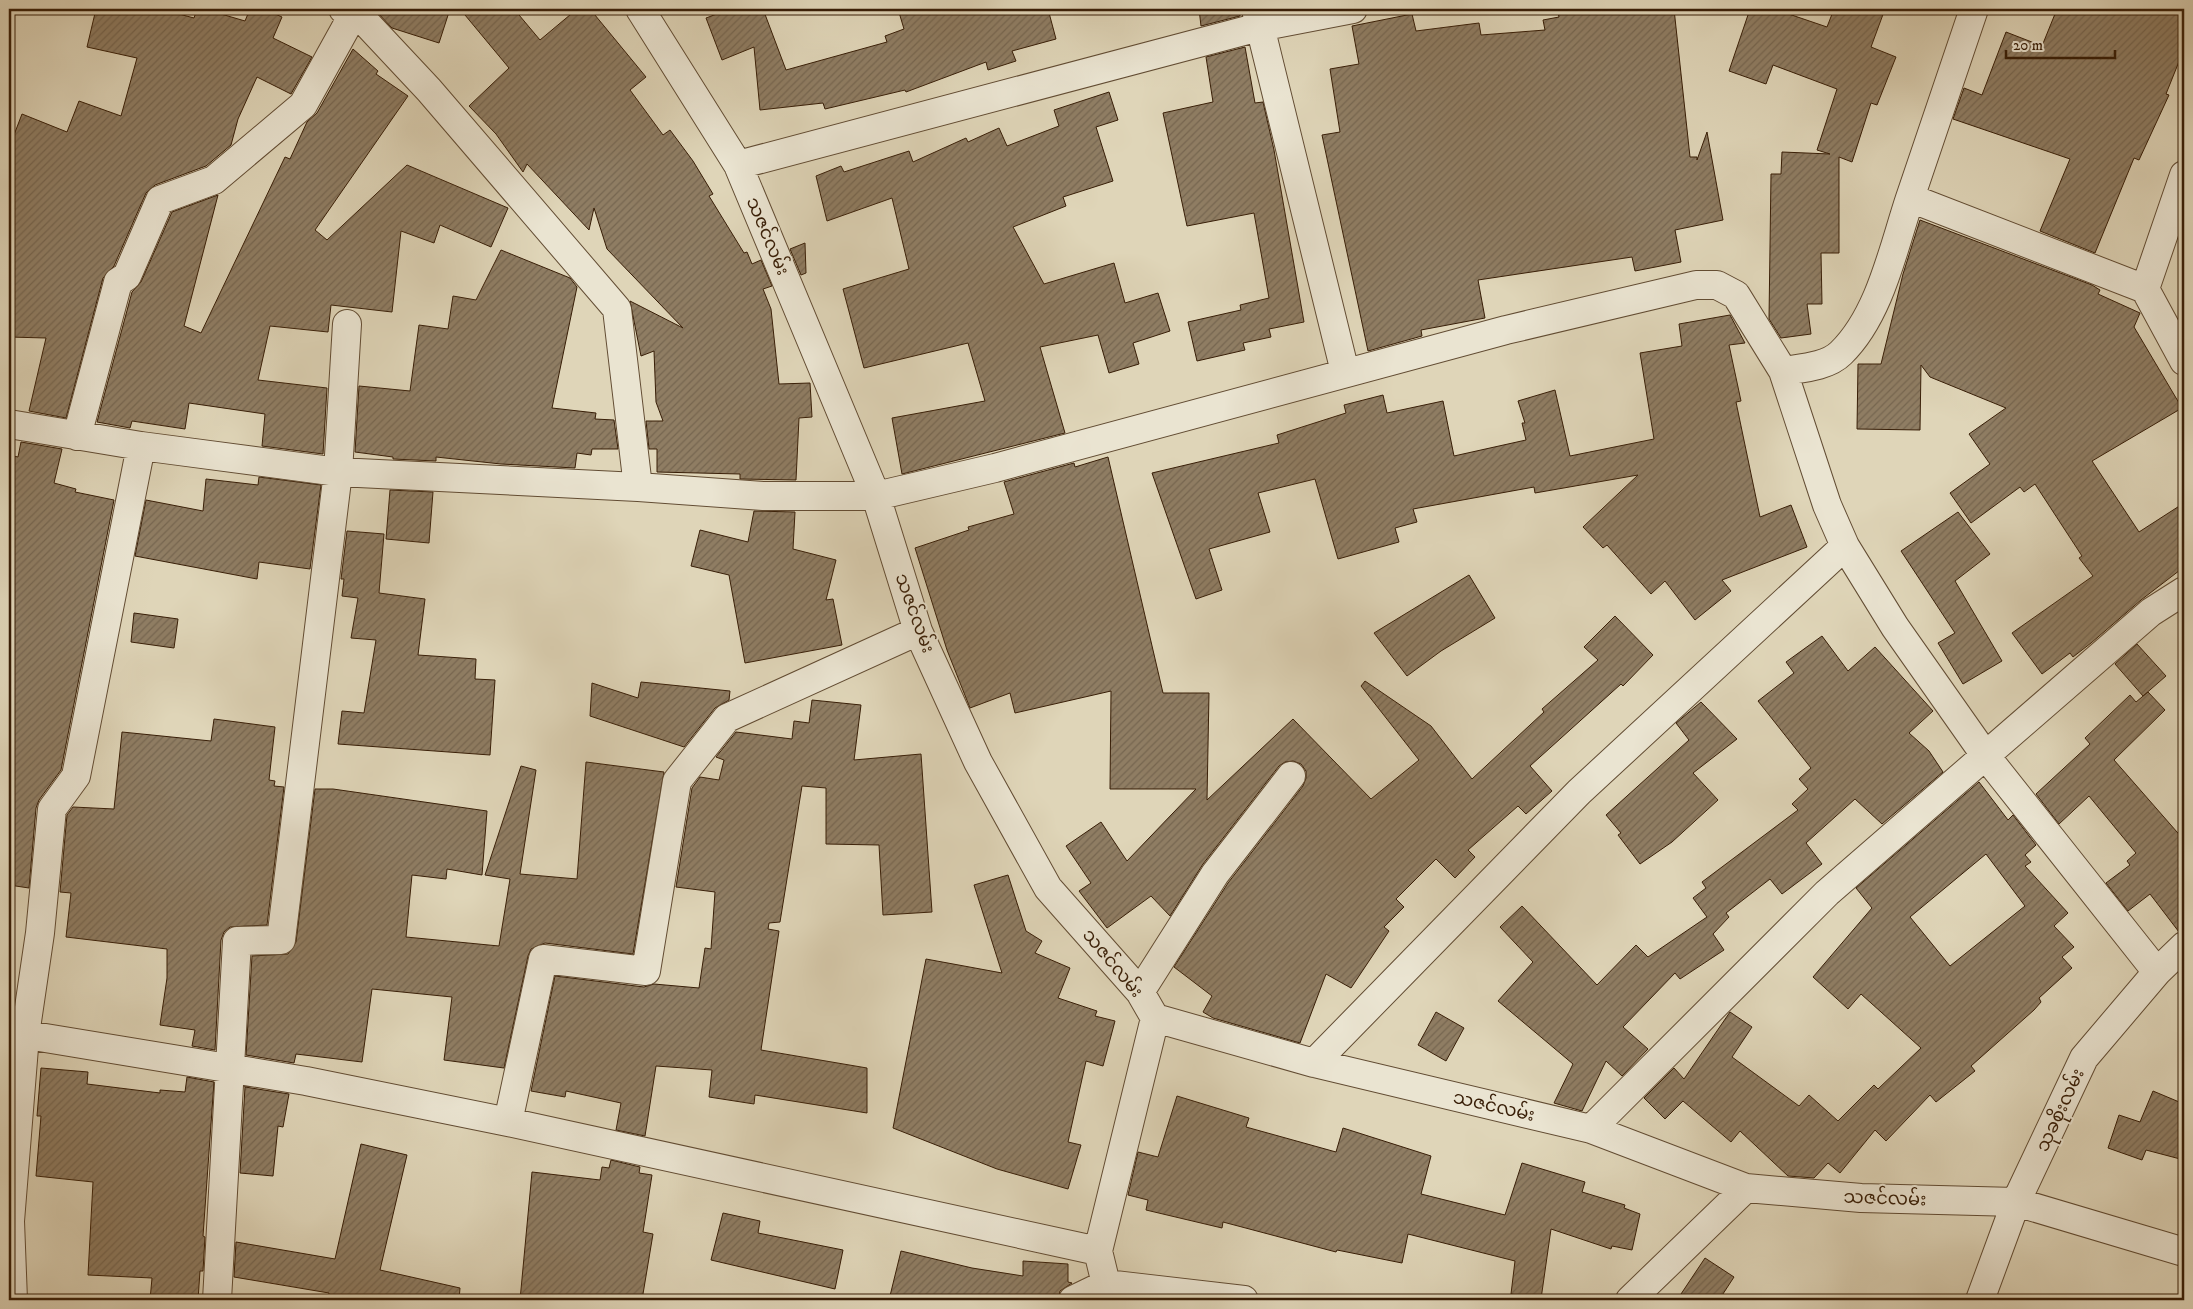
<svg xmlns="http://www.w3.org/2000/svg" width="2193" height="1309" font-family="'IM FELL DW Pica','Noto Sans Myanmar',serif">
  <defs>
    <pattern id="building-hatch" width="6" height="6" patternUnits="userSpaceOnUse" patternTransform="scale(1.25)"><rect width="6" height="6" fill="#8f7d63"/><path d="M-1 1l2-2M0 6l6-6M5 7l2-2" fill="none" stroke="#766650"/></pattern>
  </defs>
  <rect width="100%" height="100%" fill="#dfd5b8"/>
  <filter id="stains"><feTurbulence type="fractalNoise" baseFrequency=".004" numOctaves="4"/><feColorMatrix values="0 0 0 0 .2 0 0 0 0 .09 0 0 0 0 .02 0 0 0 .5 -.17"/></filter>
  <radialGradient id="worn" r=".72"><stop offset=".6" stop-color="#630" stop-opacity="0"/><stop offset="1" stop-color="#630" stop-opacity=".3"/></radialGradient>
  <path fill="url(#building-hatch)" stroke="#381e07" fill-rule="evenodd" d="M96 9H160L194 18 197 9H204L245 21 250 9H264L282 17 273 38 312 57 291 94 257 77 238 119 231 145 206 166 155 185 146 193 114 266 103 278 66 418 29 411 46 338 9 337V148L22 114 67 132 79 101 121 116 137 58 87 47Z
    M374 9H450L439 43 392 28Z
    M460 9H514L540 40 577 9H590L646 77 630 90 663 135 670 130 693 161 713 194 709 196 744 253 747 252 752 264 761 260 772 286 763 289 771 309 779 384 810 383 812 417 799 418 796 480 740 479V474L657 472V449H649L646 421H663L656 402 654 351 641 356 630 301 683 328 607 249 594 208 589 230 527 164 523 172 496 134 469 106 509 68Z
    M730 9H763L786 70 887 42 885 36 904 29 898 9H1048L1056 39 1012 51 1016 61 988 70 986 62 906 92 905 90 825 109 823 103 760 110 754 47 722 60 706 18Z
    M1199 9H1239L1240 16 1201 26Z
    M1557 9H1674L1690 157H1697V160L1707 132 1723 220 1675 230 1681 262 1635 271 1632 257 1478 280 1485 318 1421 330 1422 336 1368 351 1322 135 1340 132 1330 69 1359 64 1352 26 1412 14 1416 31 1479 23 1481 35 1545 30 1543 20 1559 17Z
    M1750 9H1774L1827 27 1834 9H1885L1871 47 1896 57 1877 105 1871 103 1852 162 1839 157V253H1821L1822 304H1807L1811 334 1781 338 1769 319 1771 174H1781L1782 152 1830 154 1817 150 1837 89 1773 65 1766 84 1729 71Z
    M2057 9H2184V49L2166 94 2169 95 2139 160 2134 158 2095 253 2040 231 2070 159 1953 119 1964 88 1982 95 2006 32 2042 46Z
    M1245 47 1255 103 1263 102 1274 150 1304 322 1269 329 1271 337 1243 343 1245 350 1197 361 1188 322 1241 310 1240 305 1269 298 1254 213 1187 226 1163 113 1213 102 1206 57Z
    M353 49 378 71 376 74 408 96 315 230 327 240 407 165 508 208 491 247 440 225 434 243 401 231 392 312 331 305 328 332 270 326 258 380 327 388 323 454 262 446 265 414 189 403 185 429 132 421 130 428 97 422 132 292 141 282 172 212 218 195 184 326 201 333 285 157 290 159 307 122 317 113Z
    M1109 92 1118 120 1096 127 1113 181 1063 197 1066 206 1013 227 1044 284 1114 263 1125 303 1158 293 1170 331 1133 343 1139 364 1109 373 1098 335 1040 347 1065 433 902 474 892 418 985 401 968 343 864 368 843 289 909 269 892 198 827 221 816 176 841 166 844 172 909 151 913 162 966 138 968 142 999 128 1007 146 1059 126 1054 110Z
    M1920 220 2092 285 2100 290 2098 294 2140 313 2134 327 2182 408 2092 461 2139 532 2184 503V567L2141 600 2091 643 2073 657 2070 653 2042 674 2012 633 2093 576 2079 558 2082 556 2035 484 2024 492 2020 487 1971 523 1950 493 1990 464 1969 434 2006 408 1930 377 1921 365 1920 430 1857 429 1858 364H1881L1903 274Z
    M805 243 806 273 801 275 790 249Z
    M501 250 570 278 577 287 552 408 596 413 595 419 614 420 618 449H592L591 455 577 453 575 468 501 464 436 457V461L393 459V457L355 452 359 386 410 391 419 325 448 329 453 296 476 300Z
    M1730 315 1745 343 1729 345 1741 401 1736 402 1760 517 1791 505 1807 547 1722 580 1731 591 1695 620 1665 581 1651 594 1607 545 1603 548 1583 527 1638 475 1535 493 1534 487 1413 509 1417 522 1395 528 1399 542 1338 559 1315 479 1258 493 1270 532 1209 549 1222 590 1196 599 1152 473 1279 443 1277 435 1346 413 1344 405 1383 395 1387 413 1443 401 1454 456 1526 440 1522 423H1525L1518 401 1555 390 1570 456 1654 439 1640 353 1682 346 1679 324Z
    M21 442 62 449 54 483 76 489 75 492 114 500 61 770 39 800 36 808 29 888 9 885V455L18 457Z
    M1108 457 1163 693H1209L1207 800 1293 719 1371 799 1419 760 1361 686 1365 681 1431 726 1472 779 1544 712 1542 709 1598 660 1584 647 1615 616 1653 655 1623 686 1621 684 1530 766 1552 791 1526 814 1518 806 1468 850 1475 857 1455 878 1436 859 1396 899 1404 907 1384 927 1389 931 1351 988 1326 974 1300 1043 1213 1018 1203 1012 1212 996 1174 967 1228 883 1303 786 1306 778V771L1301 764 1293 761 1285 762 1279 766 1203 864 1170 916 1151 896 1107 928 1079 891 1091 883 1066 846 1101 822 1127 861 1196 789H1110L1111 691 1015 713 1010 693 970 708 947 650 915 548 969 530 968 527 1014 514 1004 482 1074 463 1075 467Z
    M259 477 321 485 310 569 259 562 257 579 135 556 146 500 203 511 206 479 258 485Z
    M390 490 433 492 429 543 386 539Z
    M754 511 795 512 793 549 836 560 826 600 833 599 842 645 745 663 729 575 691 566 700 530 748 542Z
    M1958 512 1990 554 1955 581 2002 661 1963 684 1938 643 1955 633 1901 551Z
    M347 531 384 534 379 593 425 599 418 655 476 659 475 679 495 680 490 755 338 744 342 711 364 713 376 640 351 638 358 598 342 596 344 579H341Z
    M1469 575 1495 618 1441 651 1407 676 1374 633Z
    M134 613 178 619 174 648 131 642Z
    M1822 636 1848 671 1875 647 1933 711 1909 733 1929 751 1943 772 1882 824 1855 799 1806 843 1822 864 1782 894 1770 879 1726 913 1729 917 1713 934 1724 950 1680 979 1675 973 1623 1027 1648 1049 1622 1076 1606 1061 1582 1111 1554 1103 1573 1064 1498 1001 1533 962 1500 927 1522 906 1597 985 1636 945 1648 957 1707 917 1693 898 1706 888 1702 882 1798 810 1792 804 1808 789 1799 779 1811 768 1758 701 1794 673 1786 662Z
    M2137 644 2166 676 2143 696 2115 664Z
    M641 682 730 691 729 700 715 708 684 747 590 716 592 683 638 698Z
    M2148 692 2165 710 2114 760 2184 840V931L2179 932 2150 894 2128 911 2106 883 2130 865 2127 861 2136 853 2089 796 2059 824 2036 794 2090 744 2085 738 2130 695 2136 702Z
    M812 700 861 705 854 760 921 754 932 912 883 915 879 845 826 844V788L802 786 780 922 769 923 768 929 779 931 761 1050 867 1068V1113L755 1095 754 1104 709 1097 712 1070 656 1066 645 1136 616 1130 621 1103 566 1091 565 1097 531 1091 555 976 644 987 654 984 699 988 705 948 711 949 715 892 676 887 692 788 700 777 719 780 724 760 716 757 736 732 792 739 794 721 809 723Z
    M1701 702 1737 739 1693 773 1718 800 1672 842 1640 864 1618 835 1621 833 1606 815 1689 740 1676 723Z
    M214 719 275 727 269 780 275 781 274 786 284 787 267 925 230 927 224 932 221 940 215 1050 192 1046 195 1030 160 1025 167 978V949L66 937 71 893 60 892 67 815 73 807 114 809 122 732 211 741Z
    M586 762 664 772 633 954 545 943 531 949 528 956 504 1068 444 1060 452 997 372 989 362 1062 296 1054 294 1063 246 1055 252 956 288 954 296 942 315 789H333L487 811 482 875 447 869 446 879 412 875 406 937 499 946 510 879 485 875 521 766 536 770 520 874 577 879Z
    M1979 782 2008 820 2013 815 2036 845 2025 855 2031 862 2025 866 2068 913 2054 926 2074 947 2062 957 2072 968 2039 998 2041 1002 2034 1010 1971 1066 1975 1071 1936 1102 1930 1095 1886 1141 1875 1130 1840 1173 1828 1163 1814 1178 1788 1176 1740 1131 1731 1142 1683 1101 1665 1119 1644 1098 1674 1068 1684 1079 1730 1012 1752 1027 1732 1057 1799 1106 1809 1095 1838 1121 1874 1085 1878 1089 1921 1048 1861 994 1848 1009 1813 977 1872 908 1856 888ZM1986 854 2025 906 1950 966 1910 917Z
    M1008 875 1026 931 1042 941 1035 953 1070 968 1058 998 1097 1011 1095 1016 1115 1021 1103 1066 1086 1061 1068 1142 1081 1145 1068 1189 997 1169 893 1128 926 959 1002 973 974 885Z
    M1436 1012 1464 1028 1446 1061 1418 1045Z
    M41 1068 88 1072 87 1084 160 1093V1090L185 1092 187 1077 214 1082 203 1236 205 1237 203 1271H200L198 1300H150L152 1278 88 1275 93 1182 36 1176 41 1116H37Z
    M245 1087 289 1094 283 1127 278 1126 273 1176 240 1173Z
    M2153 1091 2184 1104V1160L2146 1150 2142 1160 2108 1148 2119 1115 2140 1122Z
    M1177 1096 1249 1118 1246 1127 1336 1152 1343 1128 1431 1156 1421 1194 1505 1215 1522 1163 1585 1182 1582 1192 1625 1205 1624 1208 1640 1214 1632 1250 1612 1246 1611 1249 1551 1229 1541 1299 1511 1294 1515 1261 1408 1234 1402 1263 1337 1250 1336 1252 1223 1222 1222 1228 1146 1210 1148 1200 1128 1195 1138 1152 1158 1157Z
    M361 1144 407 1155 380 1270 460 1288 459 1300H328L329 1293 234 1277 236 1242 335 1259Z
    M611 1160 640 1167 639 1173 652 1175 643 1232 653 1234 642 1300H520L532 1172 600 1180 602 1167 609 1168Z
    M723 1213 760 1221 758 1233 843 1250 835 1289 711 1260Z
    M901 1251 972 1268 1023 1276V1261L1068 1264V1282L1072 1283 1060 1291 1058 1300H889Z
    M1705 1258 1734 1277 1719 1300H1677Z"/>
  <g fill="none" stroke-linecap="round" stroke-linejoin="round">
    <g stroke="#624c33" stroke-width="30">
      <path id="minor" d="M343 9 355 11 429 90 617 309 638 487
        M640 9 738 165 876 496 918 631 978 762 1048 888 1140 992 1155 1018 1314 1063 1591 1129 1746 1188 1861 1198 2016 1202 2184 1252
        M1256 10 1345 372
        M738 165 1259 27 1353 9
        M2184 175 2145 289 2184 361
        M1910 198 1974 9
        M1783 371 1827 505 1845 546 1895 627 1985 755 2157 972
        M9 424 141 446 338 472 638 487 763 496H876L995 468 1506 330 1696 285H1717L1736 295 1783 371C1801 368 1827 367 1841 353 1880 315 1893 249 1910 198L2145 289
        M77 436 118 282 127 276 160 200 214 180 303 105 355 11
        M1140 992 1215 874 1291 776
        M9 1032 306 1081 508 1122 1098 1251
        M1314 1063 1579 792 1845 546
        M508 1122 543 959 646 971 677 781 727 718 918 631
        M1591 1129 1827 893 2151 612 2184 591
        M1106 1284 1098 1251 1155 1018
        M13 1300 10 1221 25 1035 40 933 52 809 76 776 141 446
        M217 1300 237 941 281 940 338 472 347 324
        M1073 1300 1106 1284 1244 1300
        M1630 1300 1746 1188
        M1980 1300 2016 1202 2084 1058 2157 972 2184 946"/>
    </g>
    <use href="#minor" stroke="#eae4d1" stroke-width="28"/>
  </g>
  <g text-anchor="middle" stroke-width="4" stroke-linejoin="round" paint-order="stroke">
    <g font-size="18" fill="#381e07" stroke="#eae4d1">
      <text transform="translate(768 236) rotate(67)" y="6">သဇင်လမ်း</text>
      <text transform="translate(915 613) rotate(70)" y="6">သဇင်လမ်း</text>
      <text transform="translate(1113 963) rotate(50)" y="6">သဇင်လမ်း</text>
      <text transform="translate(1494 1106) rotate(13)" y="6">သဇင်လမ်း</text>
      <text transform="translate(2060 1110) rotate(-65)" y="6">သုခစိုးလမ်း</text>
      <text transform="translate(1885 1198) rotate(2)" y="6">သဇင်လမ်း</text>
    </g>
  </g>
  <rect width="2193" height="1309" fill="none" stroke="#dfd5b8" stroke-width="30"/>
  <rect x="10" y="10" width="2173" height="1289" fill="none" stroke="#381e07" stroke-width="2.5"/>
  <rect x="15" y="15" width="2163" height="1279" fill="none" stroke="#381e07"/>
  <path d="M2006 50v8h109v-8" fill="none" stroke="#381e07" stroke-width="2.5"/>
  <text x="2013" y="50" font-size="15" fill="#381e07" stroke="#eae4d1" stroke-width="4" paint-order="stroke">20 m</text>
  <rect width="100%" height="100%" filter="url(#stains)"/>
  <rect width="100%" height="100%" fill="url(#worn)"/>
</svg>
